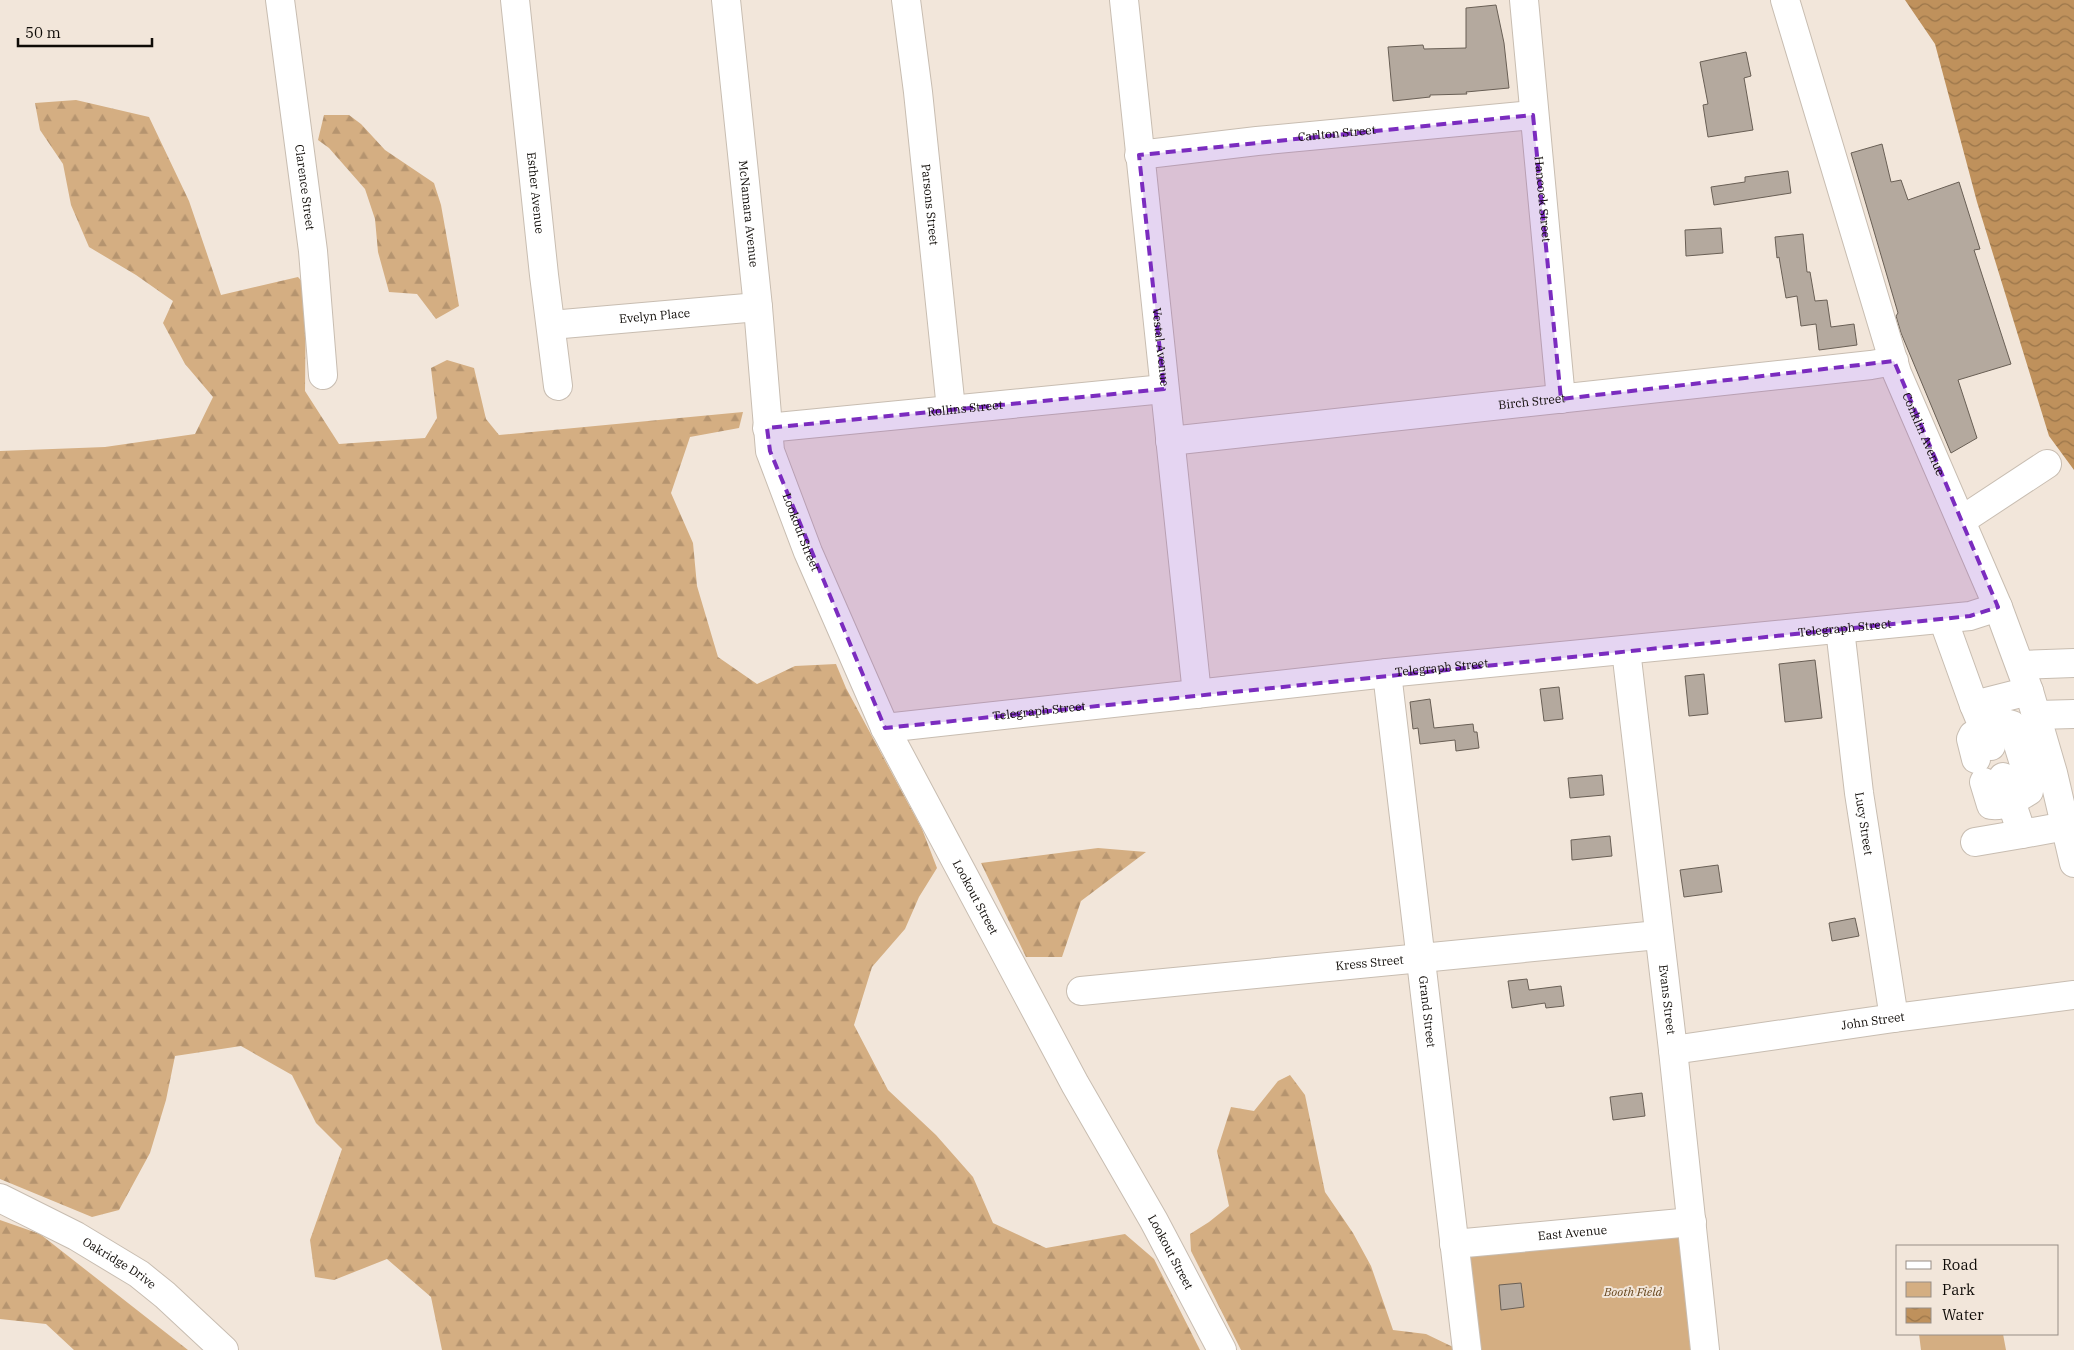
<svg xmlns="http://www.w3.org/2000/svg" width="2074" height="1350" font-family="'IBM Plex Serif',serif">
  <defs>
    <pattern id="forest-firs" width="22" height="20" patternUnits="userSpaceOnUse" patternTransform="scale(1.25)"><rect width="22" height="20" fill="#d4ae82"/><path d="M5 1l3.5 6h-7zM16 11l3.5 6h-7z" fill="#b5946f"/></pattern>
    <pattern id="water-waves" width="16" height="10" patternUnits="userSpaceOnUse" patternTransform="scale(1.25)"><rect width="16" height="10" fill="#bf915c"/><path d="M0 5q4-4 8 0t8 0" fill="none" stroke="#9a754a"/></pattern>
  </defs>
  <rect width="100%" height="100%" fill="#f2e6da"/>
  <path fill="url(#forest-firs)" d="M76 100 149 117 189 201 221 295 298 277 306 286 305 391 339 444 425 438 437 418 431 368 447 360 474 368 486 419 499 435 743 412 739 428 690 437 671 493 693 543 697 586 718 657 757 684 795 666 836 664 846 688 922 829 937 868 919 897 905 929 872 967 854 1025 888 1090 936 1135 973 1177 993 1223 1046 1248 1125 1234 1154 1259 1200 1350H442L431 1297 387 1259 334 1280 315 1277 310 1240 342 1149 316 1123 292 1075 241 1046 175 1056 166 1100 150 1153 119 1210 92 1217 0 1179V451L105 447 195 434 213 397 185 364 163 323 173 301 136 275 89 247 71 205 63 164 40 130 35 103Z
    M324 115H349L361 124 385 150 434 183 441 205 459 306 436 319 417 294 389 292 378 252 375 219 365 189 329 148 318 140Z
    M1098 848 1146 852 1081 901 1062 957H1026L981 863Z
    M1290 1075 1305 1095 1325 1192 1353 1233 1371 1266 1393 1330 1426 1334 1453 1347 1454 1350H1241L1191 1251 1190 1234 1209 1222 1229 1206 1217 1151 1231 1107 1254 1111 1278 1081Z
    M0 1220 40 1234 188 1350H74L46 1324 0 1319Z"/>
  <path fill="#d4ae82" d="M1687 1229 1699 1350H1474L1461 1250Z
    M1919 1334H2003L2006 1350H1921Z"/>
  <path fill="url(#water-waves)" d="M1905 0H2074V470L2049 436 1977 202 1935 44Z"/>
  <path fill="#b4a99e" stroke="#695f55" d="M1496 5 1504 43 1509 88 1466 92 1467 94 1430 95V97L1393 101 1388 47 1423 45 1424 49 1466 48V8Z
    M1746 52 1751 76 1744 78 1753 130 1708 137 1703 105 1708 104 1700 62Z
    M1882 144 1891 182 1901 180 1908 200 1959 182 1980 249 1974 250 2011 364 1958 380 1977 438 1951 453 1901 333 1896 316 1898 313 1851 153Z
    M1788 171 1791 193 1714 205 1711 187 1745 182V177Z
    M1721 228 1723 253 1686 256 1685 230Z
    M1803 234 1807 272H1810L1815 301 1827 300 1831 327 1854 324 1857 345 1819 350 1816 324 1801 326 1797 296 1786 298 1779 257 1777 258 1775 237Z
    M1815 660 1822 718 1785 722 1779 664Z
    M1704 674 1708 714 1689 716 1685 676Z
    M1559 687 1563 719 1544 721 1540 689Z
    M1430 699 1434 728 1473 724 1474 732H1477L1479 748 1456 751 1455 740 1420 744 1418 728 1413 729 1410 702Z
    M1602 775 1604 795 1570 798 1568 778Z
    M1610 836 1612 856 1572 860 1571 840Z
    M1718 865 1722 892 1684 897 1680 870Z
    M1855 918 1859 936 1832 941 1829 923Z
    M1527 979 1529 990 1561 986 1564 1006 1546 1008 1545 1003 1512 1008 1508 981Z
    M1642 1093 1645 1116 1613 1120 1610 1097Z
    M1521 1283 1524 1307 1501 1310 1499 1285Z"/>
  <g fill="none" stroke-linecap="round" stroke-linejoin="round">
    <g stroke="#c8bdb1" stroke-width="30">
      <g id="minor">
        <path id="s1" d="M280 0 313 251 323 375"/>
        <path id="s2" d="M515 0 544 275 558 386"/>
        <path id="s3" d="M726 0 758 307 770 451 808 552 885 728 1075 1084 1154 1221 1222 1350"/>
        <path id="s4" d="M906 0 918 92 951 409"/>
        <path id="s5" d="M1124 0 1197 694"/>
        <path id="s6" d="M1524 0 1561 399"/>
        <path id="s7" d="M1139 155 1257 141 1533 115"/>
        <path id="s8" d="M551 325 758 307"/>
        <path id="s9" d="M767 428 1164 389"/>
        <path id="s10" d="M1170 441 1871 365 1894 361"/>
        <path d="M1962 520 2047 464"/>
        <path d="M1943 619 1974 705 1991 746"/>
        <path id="s11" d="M1840 629 1859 793 1894 1018"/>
        <path id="s12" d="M1626 650 1673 1050 1705 1350"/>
        <path d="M2020 665 2074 663"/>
        <path id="s13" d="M1387 673 1467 1350"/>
        <path d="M1974 705 2029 691"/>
        <path d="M2037 715 2074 714"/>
        <path id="s14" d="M885 728 1387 673 1970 616 1998 607"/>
        <path d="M1976 759 1971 739 1973 735 2005 723 2012 725 2030 783 2029 791C2017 798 2005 807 1991 805L1984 782"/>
        <path d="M2003 777 2022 834 2066 826"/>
        <path d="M1975 842 2022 834"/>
        <path id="s15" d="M1081 991 1658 935"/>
        <path id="s16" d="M1673 1050 1894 1018 2074 995"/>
        <path id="s17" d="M0 1198 76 1236 139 1274 165 1295 224 1350"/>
        <path id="s18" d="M1454 1244 1692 1222"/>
      </g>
    </g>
    <g stroke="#c8bdb1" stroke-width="30">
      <g id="major">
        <path id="s19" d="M1785 0 1897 373 1998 607 2029 691 2053 773 2074 863"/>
      </g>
    </g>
    <use href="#minor" stroke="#fff" stroke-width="28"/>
    <use href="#major" stroke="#fff" stroke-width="28"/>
  </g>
  <path fill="#7b2cbf" fill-opacity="0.2" stroke="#7b2cbf" stroke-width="4" stroke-dasharray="10 6" stroke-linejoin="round" d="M1533 115 1561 399 1894 361 1998 607 1970 616 885 728 770 451 767 428 1164 389 1139 155Z"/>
  <g text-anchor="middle" stroke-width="4" stroke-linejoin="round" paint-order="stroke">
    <g font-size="12" fill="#0f0b07" stroke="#f2e6da">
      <text dy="4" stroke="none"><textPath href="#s7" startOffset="199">Carlton Street</textPath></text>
      <text dy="4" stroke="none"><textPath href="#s1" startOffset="189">Clarence Street</textPath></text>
      <text dy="4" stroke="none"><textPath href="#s2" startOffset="194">Esther Avenue</textPath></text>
      <text dy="4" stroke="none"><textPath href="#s6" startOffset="200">Hancock Street</textPath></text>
      <text dy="4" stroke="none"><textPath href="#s4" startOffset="206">Parsons Street</textPath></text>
      <text dy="4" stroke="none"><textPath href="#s3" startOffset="215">McNamara Avenue</textPath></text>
      <text dy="4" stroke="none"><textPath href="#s8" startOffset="104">Evelyn Place</textPath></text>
      <text dy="4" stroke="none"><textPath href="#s5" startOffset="349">Vestal Avenue</textPath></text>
      <text dy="4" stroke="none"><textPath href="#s10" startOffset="364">Birch Street</textPath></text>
      <text dy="4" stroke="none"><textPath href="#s9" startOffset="199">Rollins Street</textPath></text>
      <text dy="4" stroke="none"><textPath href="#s19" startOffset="456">Conklin Avenue</textPath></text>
      <text dy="4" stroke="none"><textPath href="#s3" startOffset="540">Lookout Street</textPath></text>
      <text dy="4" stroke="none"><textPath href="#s14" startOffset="965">Telegraph Street</textPath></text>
      <text dy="4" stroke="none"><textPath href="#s14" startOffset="560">Telegraph Street</textPath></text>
      <text dy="4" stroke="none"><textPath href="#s14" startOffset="155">Telegraph Street</textPath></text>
      <text dy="4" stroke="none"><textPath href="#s11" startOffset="196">Lucy Street</textPath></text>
      <text dy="4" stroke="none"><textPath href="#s3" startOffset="945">Lookout Street</textPath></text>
      <text dy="4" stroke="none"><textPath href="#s15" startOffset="290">Kress Street</textPath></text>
      <text dy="4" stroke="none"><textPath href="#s12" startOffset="352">Evans Street</textPath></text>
      <text dy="4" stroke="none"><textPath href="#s13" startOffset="341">Grand Street</textPath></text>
      <text dy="4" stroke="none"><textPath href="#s16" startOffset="202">John Street</textPath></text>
      <text dy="4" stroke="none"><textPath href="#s18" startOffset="119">East Avenue</textPath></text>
      <text dy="4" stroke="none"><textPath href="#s3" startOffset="1350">Lookout Street</textPath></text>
      <text dy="4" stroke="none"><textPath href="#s17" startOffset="136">Oakridge Drive</textPath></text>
    </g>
    <g font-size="12" font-style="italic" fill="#68471e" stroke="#f2e6da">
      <text x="1633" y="1296">Booth Field</text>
    </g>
  </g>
  <rect x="1896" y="1245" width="162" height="90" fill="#f2e6da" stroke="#978e86"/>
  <rect x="1906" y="1261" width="25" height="8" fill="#ffffff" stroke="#978e86"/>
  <text x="1942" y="1270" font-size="15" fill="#0f0b07">Road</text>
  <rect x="1906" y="1282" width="25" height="15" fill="#d4ae82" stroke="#978e86"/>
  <text x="1942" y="1295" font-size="15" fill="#0f0b07">Park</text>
  <rect x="1906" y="1308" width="25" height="15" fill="url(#water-waves)" stroke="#978e86"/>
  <text x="1942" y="1320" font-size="15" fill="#0f0b07">Water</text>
  <path d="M18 38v8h134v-8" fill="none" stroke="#0f0b07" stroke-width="2.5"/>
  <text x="25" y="38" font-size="15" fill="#0f0b07" stroke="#f2e6da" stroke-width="4" paint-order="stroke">50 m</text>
</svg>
